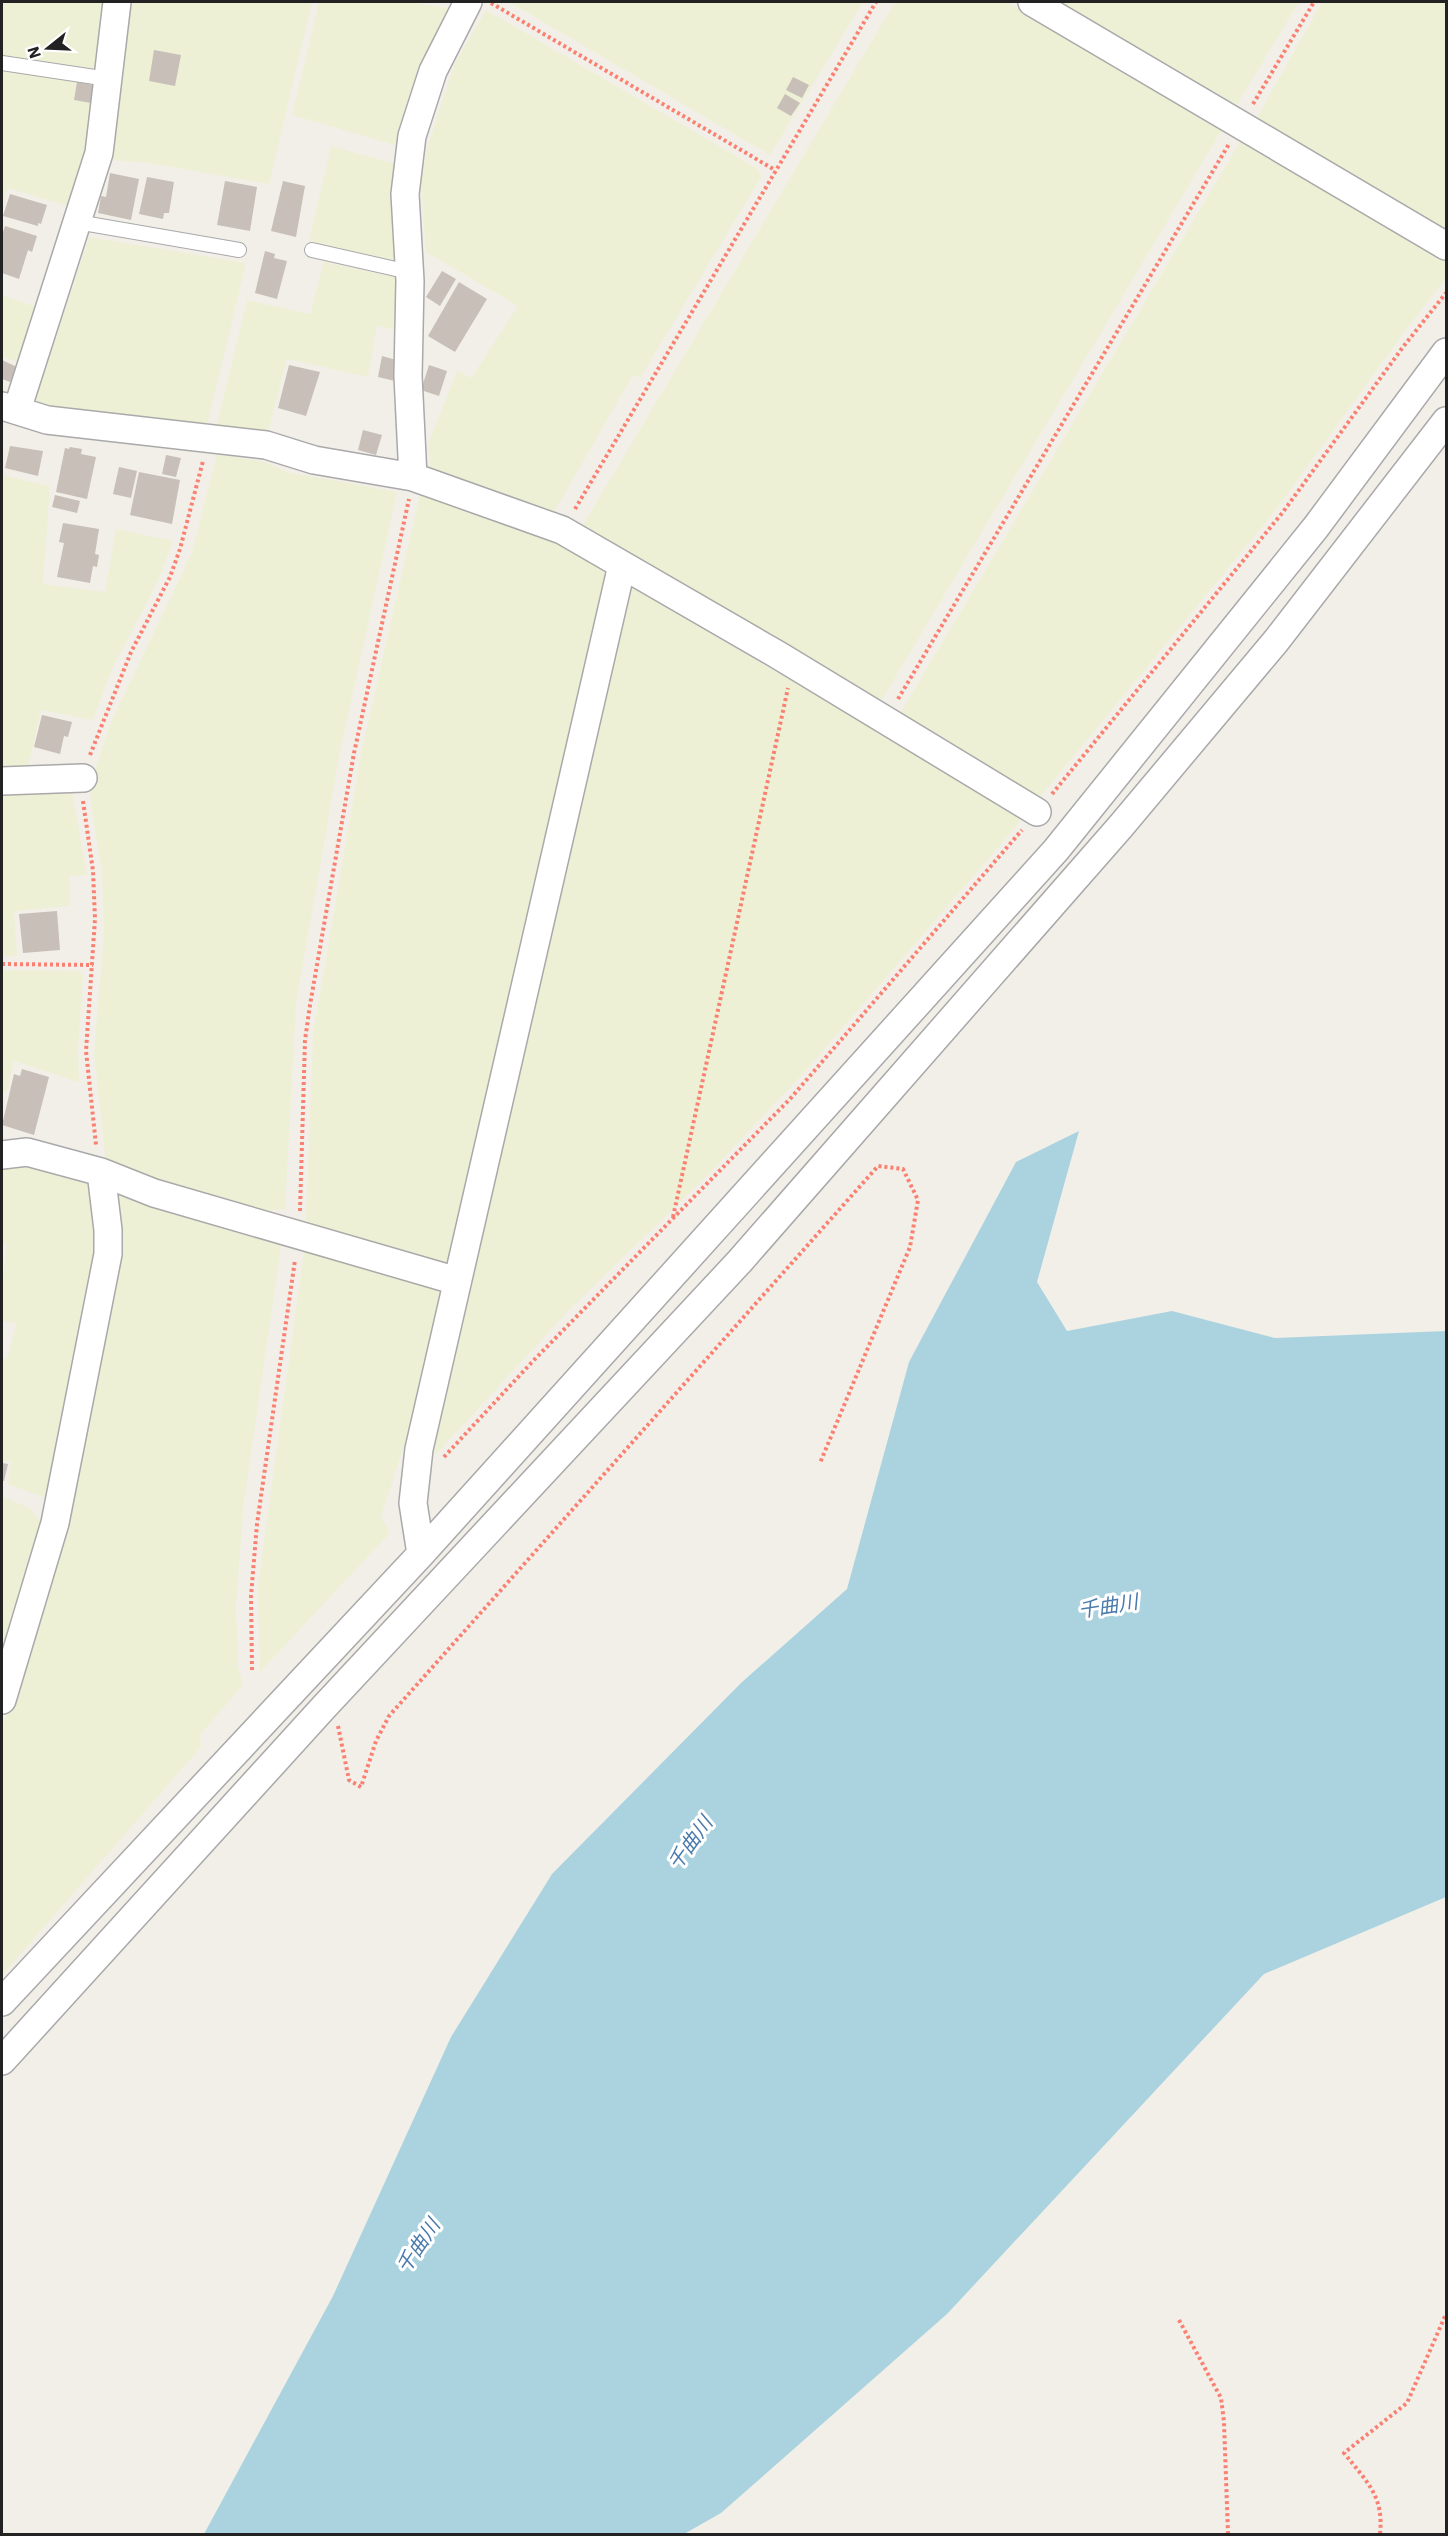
<svg xmlns="http://www.w3.org/2000/svg" width="1448" height="2536" font-family="'IBM Plex Sans','Noto Sans JP',sans-serif">
  <rect width="100%" height="100%" fill="#f2efe9"/>
  <path fill="#eef0d5" d="M2 2H105L95 72 2 57Z
    M129 2H312L269 184 148 163 110 160Z
    M319 2H407L449 8 451 13 422 64 407 101 398 146 292 115Z
    M509 2H863L770 155Z
    M895 2H1007L1223 128 883 698 875 701 583 525Z
    M1059 2H1299L1237 105Z
    M1322 2H1446V235L1255 121Z
    M486 10 758 169 761 177 640 378 633 375 553 514 431 472 428 444 457 371 471 378 518 306 426 252 421 185 426 151 455 63Z
    M2 69 98 84 87 159 71 207 8 188 2 206Z
    M1243 137 1446 256V278L1405 331 1275 511 1040 797 1032 799 898 717Z
    M331 146 396 164 392 187 398 262 309 241Z
    M89 237 246 263 207 426 34 405Z
    M324 262 399 278 398 331 377 325 368 377 287 359 267 436 216 428 247 300 310 314Z
    M2 295 38 308 20 363 2 356Z
    M217 454 265 462 287 472 397 492 340 752 296 1004 285 1210 274 1209 269 1216 106 1164 94 1054 104 931 102 873 91 805V782L111 722 191 555Z
    M2 475 50 486 43 584 105 592 116 529 173 541 157 583 111 671 93 720 41 710 27 772 2 773Z
    M420 494 554 541 602 570 605 576 449 1258 439 1266 312 1228 306 1220 313 1034 362 749Z
    M632 588 1017 812 1020 822 809 1067 704 1179 570 1309 440 1450 431 1455 626 591Z
    M71 786 87 875 69 876 70 906 14 911 17 956H2V789Z
    M2 970 79 971 83 976 78 1049 79 1082 14 1061 6 1093 2 1092Z
    M39 1163 85 1177 91 1185 98 1251 47 1498 7 1484 12 1462 2 1460V1359H7L17 1323 2 1321V1287L7 1246 2 1245V1166Z
    M112 1191 276 1237 281 1247 244 1502 236 1603 238 1667 243 1685 200 1735 201 1747 2 1975V1727L14 1693Z
    M311 1247 436 1286 440 1296 411 1424 381 1516 390 1533 260 1672 258 1585 304 1251Z
    M2 1496 29 1508 42 1523 2 1665Z"/>
  <path fill="#aad3df" d="M1079 1131 1037 1282 1067 1331 1172 1311 1275 1338 1446 1331V1897L1264 1974 947 2314 721 2513 684 2534H204L333 2296 451 2037 552 1874 741 1683 847 1589 909 1362 1016 1162Z"/>
  <path fill="#c7bfb8" d="M154 50 181 55 175 86 149 81Z
    M793 77 809 85 802 98 786 90Z
    M77 82 93 85 91 103 74 100Z
    M785 94 800 103 791 116 777 108Z
    M110 173 139 179 131 220 98 213 101 196 106 197Z
    M147 177 174 182 169 213H164L163 219 139 214Z
    M225 181 257 187 250 231 217 225Z
    M283 181 305 186 296 237 271 231Z
    M10 194 47 205 41 224 38 223V226L3 216Z
    M5 226 37 236 32 252 28 250 19 279 2 273V235Z
    M265 251 275 254 274 258 287 261 277 299 255 293Z
    M442 271 456 279 440 306 426 297Z
    M459 282 487 299 455 352 428 336Z
    M382 356 400 361 395 381 378 377Z
    M2 360 17 367 10 382 2 379Z
    M289 365 320 372 306 416 278 408Z
    M429 365 447 371 439 396 421 390Z
    M363 430 382 435 376 455 358 450Z
    M10 446 43 451 38 476 5 468Z
    M70 447 82 449 81 454 96 457 87 499 56 492 65 448 69 449Z
    M166 455 181 458 176 477 162 474Z
    M119 467 137 471 131 498 113 494Z
    M139 472 180 480 172 524 130 515Z
    M55 495 80 501 77 513 52 507Z
    M63 523 99 529 95 554 99 555 97 567 93 566 90 583 57 577 64 543 59 542Z
    M42 715 72 722 68 737 64 736 60 754 34 747Z
    M57 911 60 950 23 953 19 914Z
    M22 1069 49 1077 34 1135 2 1125 14 1074 20 1076Z
    M2 1463 8 1464 4 1481H2Z"/>
  <g fill="none" stroke-linecap="round" stroke-linejoin="round">
    <g stroke="#a9a9a9" stroke-width="16">
      <path id="lane" d="M2 63 108 79
        M77 222 239 250
        M312 250 409 272"/>
    </g>
    <g stroke="#a9a9a9" stroke-width="30">
      <path id="street" d="M1032 2 1446 246
        M2 406 47 420 266 445 314 460 413 477 562 530 778 655 1037 812
        M17 410 99 153 117 2
        M413 477 408 376 410 281 405 194 412 136 433 71 468 2
        M2 781 83 778
        M2 1155 27 1152 101 1172 154 1193 457 1281
        M421 1554 413 1503 419 1449 622 565
        M2 1700 55 1523 108 1254V1230L101 1172
        M2 2002 421 1554 1056 850 1316 527 1446 352
        M2 2061 324 1707 740 1261 1121 826 1276 641 1446 421"/>
    </g>
    <path stroke="#fa8072" stroke-width="4" stroke-dasharray="3 3" stroke-linecap="butt" d="M491 3 775 170
      M1253 104 1314 2
      M575 509 876 2
      M898 699 1229 144
      M90 755 131 652 170 577 180 549 203 461
      M1052 794 1283 512 1403 347 1446 293
      M83 801 93 871 95 919 86 1051 96 1145
      M2 964 93 965
      M300 1211 305 1040 310 1005 354 753 409 499
      M673 1217 788 688
      M444 1457 533 1361 790 1099 1022 830
      M252 1670 251 1596 257 1524 295 1260
      M338 1726 349 1780 361 1787 376 1741 389 1716 878 1166 903 1169 918 1200 910 1247 820 1463
      M1179 2320 1221 2398 1224 2422 1228 2534
      M1380 2534C1384 2496 1367 2482 1344 2453L1407 2403 1446 2314"/>
    <use href="#lane" stroke="#fff" stroke-width="14"/>
    <use href="#street" stroke="#fff" stroke-width="27"/>
  </g>
  <g text-anchor="middle" stroke-width="6" stroke-linejoin="round" paint-order="stroke">
    <g font-size="20" font-style="italic" fill="#4a7aab" stroke="#fff">
      <text transform="translate(1108 1606) rotate(-9)" y="7">千曲川</text>
      <text transform="translate(690 1843) rotate(-54)" y="7">千曲川</text>
      <text transform="translate(418 2246) rotate(-56)" y="7">千曲川</text>
    </g>
  </g>
  <rect width="1448" height="2536" fill="none" stroke="#222222" stroke-width="6"/>
  <g transform="translate(48 48) rotate(252)" stroke="#ffffff" stroke-width="4.5" paint-order="stroke">
  <path d="M0-4.5L10 22L0 15L-10 22Z" fill="#222222"/>
  <text y="-9" font-size="16" font-weight="bold" text-anchor="middle" fill="#222222">N</text>
  </g>
</svg>
